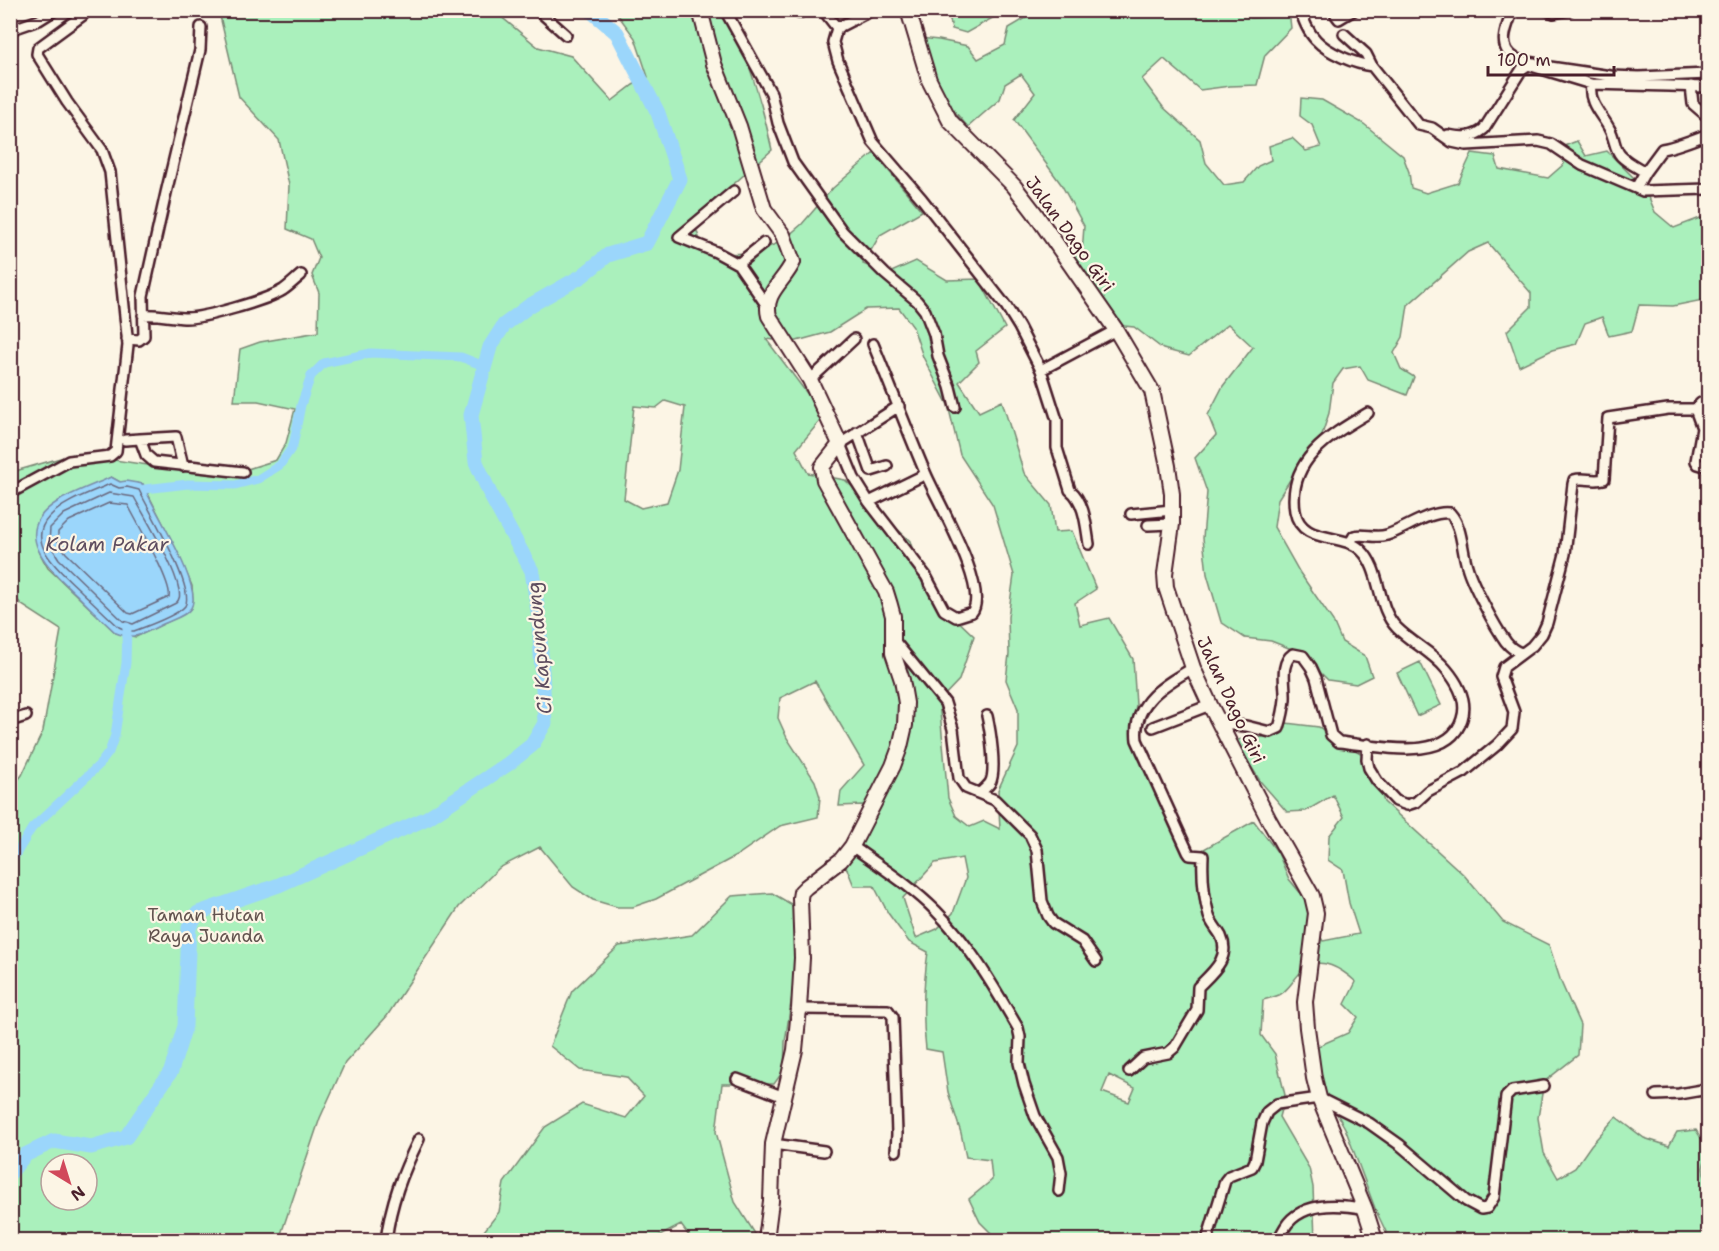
<svg xmlns="http://www.w3.org/2000/svg" width="1719" height="1251" font-family="'Shantell Sans',sans-serif">
  <rect width="100%" height="100%" fill="#fcf5e5"/>
  <filter id="ink" filterUnits="userSpaceOnUse"><feTurbulence type="fractalNoise" baseFrequency=".0167" numOctaves="2"/><feDisplacementMap in="SourceGraphic" scale="12" xChannelSelector="R" yChannelSelector="G"/><feConvolveMatrix kernelMatrix="1 2 1 2 8 2 1 2 1" color-interpolation-filters="sRGB"/></filter>
  <g filter="url(#ink)">
    <path fill="#aaf0bc" stroke="#7a8874" stroke-width="1.5" fill-rule="evenodd" d="M1245 10 1251 18 1270 17 1289 11 1291 28 1265 55 1257 85 1230 86 1200 90 1164 59 1142 79 1163 107 1200 140 1206 163 1224 185 1244 182 1258 166 1271 160 1269 146 1292 138 1306 151 1321 147 1312 125 1300 116 1301 98 1322 100 1364 124 1403 156 1409 172 1411 188 1426 193 1458 183 1472 153 1495 156 1499 169 1548 178 1564 164 1559 148 1577 141 1586 156 1607 151 1646 190 1655 212 1674 228 1700 218 1708 219V299L1673 306 1639 305 1632 331 1609 336 1602 317 1585 323 1576 344 1552 350 1519 366 1507 331 1531 307V293L1488 243 1468 252 1408 305 1403 337 1394 353 1401 369 1414 377 1407 395 1368 380 1360 366 1343 369 1333 383 1329 413 1318 447 1293 475 1278 499 1274 527 1300 573 1333 621 1342 642 1365 656 1372 676 1356 684 1328 680 1299 652 1271 641 1245 638 1221 622 1207 574 1203 538 1207 492 1195 458 1216 435 1208 415 1223 386 1253 347 1228 324 1189 356 1163 349 1134 327 1114 325 1066 255 1082 254 1084 226 1061 184 1014 120 1035 93 1021 74 1005 84 1000 99 968 127 943 98 920 38 939 40 968 46 978 59 1005 45 1009 28 1031 15 1028 11Z
      M215 11H494L538 47 571 56 612 101 633 85 648 77 635 38 615 11H728C747 55 762 102 772 150L693 220 701 243 722 254 752 253 781 242 802 224 833 188 874 153 922 211 880 235 863 264 887 274 916 261 947 280 979 279 1005 328 976 351 979 362 959 382 979 412 1002 401 1024 473 1051 505 1055 532 1072 531 1096 589 1075 603 1080 625 1109 618 1133 659 1136 705 1132 727 1188 858 1254 821 1278 853 1289 879 1312 907 1315 926 1323 941 1359 934 1349 903 1343 870 1328 860 1329 836 1344 817 1333 795 1306 811 1287 812 1260 781 1235 740 1262 737 1286 723 1319 727 1370 759 1384 802 1464 875 1503 922 1549 945 1561 982 1580 1025 1578 1055 1544 1082 1538 1118 1544 1153 1558 1178 1575 1168 1591 1145 1616 1117 1644 1138 1669 1146 1677 1132 1696 1130 1708 1149 1703 1168 1708 1193V1240H1390L1376 1211 1345 1128 1318 1080 1316 1047 1348 1033 1358 1017 1345 1004 1356 982C1343 970 1320 954 1303 970 1295 977 1290 988 1281 994 1276 997 1269 998 1263 1000L1261 1035 1275 1054 1285 1095 1279 1117 1309 1168 1313 1187 1315 1240H996V1238L980 1222 969 1199 992 1180 990 1160 966 1157 961 1133 948 1092 942 1052 926 1049C922 1016 923 985 928 952L909 942 888 913 874 886H854L845 864 863 805 839 806 841 791 864 765 815 681 780 698 778 718 787 738 815 781 820 797 818 817 780 826 736 856 656 899 633 907H617L593 900 573 887 540 847 499 868 459 907 387 1016 345 1063 320 1118 279 1240H11L10 790 22 775 43 731 61 630 22 605 11 593V476L19 470 74 454 195 472H238L276 460 286 443 295 409 258 401H234L240 349 260 342 318 332 319 293 312 275 319 258 311 239 287 229 289 185 279 140 239 97 220 16ZM899 308 913 327 923 357 948 405 960 455 993 505 1014 575 1008 617 1009 654 1006 680 1018 709V747L998 790 1000 829 984 821 970 827 956 816 948 798 939 701 959 680 974 636 924 588 910 541 845 480 808 473 796 450 824 416 766 339 793 342 830 332 866 309ZM665 401 685 407 678 470 667 502 641 508 624 499 634 406 656 408ZM111 477 120 482 143 484 178 553 192 586 193 600 191 608 184 614 136 637 116 633 48 568C36 549 30 532 44 513ZM962 858 966 878 953 913 937 929 916 938 903 898 935 863ZM1109 1075 1135 1088 1129 1102 1102 1092ZM51 1164H87V1200H51Z
      M948 11 949 10 1005 11 966 33 952 29Z
      M1420 662 1441 705 1417 716 1397 673Z
      M772 893 796 907 799 950 785 1042 784 1070 774 1084H722L716 1132 735 1202 759 1240H692L681 1225 652 1240H477L499 1212 504 1183 545 1127 582 1104 626 1118 644 1096 626 1077 580 1070 550 1046 572 991 619 946 692 935 732 896Z"/>
    <path fill="#9bd6fb" stroke="#7b8da8" stroke-width="1.5" d="M111 477 120 482 126 481 143 484C152 508 204 586 191 608 186 616 172 620 163 624 144 633 136 641 116 633 102 620 89 607 76 594 49 569 9 532 57 502 73 492 94 485 111 477Z"/>
    <g fill="none" stroke-linecap="round" stroke-linejoin="round">
      <path stroke="#6a687e" stroke-width="1.5" d="M110 484 119 488 127 487 139 490C148 509 196 589 185 606 178 615 145 627 134 631H128L119 627C106 615 94 603 82 592 64 574 23 544 49 517 64 501 90 493 110 484Z
        M109 493 134 497C147 521 174 564 179 590 180 596 180 599 176 603L133 624 123 621 59 559 49 543 50 528 64 514Z
        M109 503 128 505C136 521 173 584 169 597L132 614 128 613 66 553 58 541V532L69 521Z"/>
      <path stroke="#9bd6fb" stroke-width="9" d="M145 489 188 484 235 485 258 479 280 465 293 446 301 405 311 376 324 363 371 353 461 357 484 366
        M10 864 32 828 100 764 109 752 115 735 126 663 127 627"/>
      <path stroke="#9bd6fb" stroke-width="15" d="M10 1173 25 1155 54 1141 91 1147 126 1137 171 1071 185 1026 189 927 198 913 279 885 427 818 508 764 532 745 545 723 539 619 532 571 492 498 476 462 471 415 490 347 504 325 529 306 582 276 608 255 647 243 680 179 658 113 617 33 590 10"/>
      <g stroke="#4a1f2b" stroke-width="14">
        <path id="street" d="M538 10 566 35
          M725 10 771 93 778 123 793 162 843 232 885 274 917 301 925 311 934 334 938 356 950 387 955 407
          M823 10 837 28
          M872 10 837 28 833 42 838 61 873 142 922 199 1006 306 1019 327 1041 370 1057 420V448L1070 490C1085 502 1086 526 1089 544
          M1300 10C1304 21 1308 32 1316 40 1328 53 1355 64 1372 66
          M1335 10 1336 15 1339 19 1354 10
          M1513 10C1507 26 1496 47 1515 58 1520 61 1528 62 1534 63
          M1547 10 1554 13 1569 10
          M799 13 804 10
          M10 30 39 20 55 10
          M1344 34 1366 54 1372 66 1419 125 1432 128 1452 142 1466 145 1538 141 1551 144 1582 165 1643 191 1708 189
          M1550 67 1611 76 1639 77 1708 74
          M1591 84C1588 104 1602 114 1610 130 1615 139 1614 149 1621 156 1628 163 1637 167 1645 172L1636 188
          M1691 86 1693 104 1708 117
          M1448 135C1462 138 1473 138 1484 129L1522 69 1528 65 1591 84 1708 87
          M1645 172 1662 149C1678 146 1693 140 1708 134
          M734 191 679 237 716 252 738 264 767 306
          M738 264 764 243
          M143 315C160 314 168 317 184 318 202 319 267 300 283 290 289 286 295 280 301 275
          M127 339 139 340 144 336 143 296 166 193 200 50 201 27
          M1041 370 1116 330
          M810 380 854 339
          M899 406 840 444 854 478 869 502 926 474
          M1695 409 1701 403 1708 400
          M857 432 871 471 887 466
          M140 439 176 437 183 466
          M125 440 140 439 146 455 154 462 243 472
          M10 493 69 461 110 456 116 451 128 345 110 172 102 150 67 102 37 54 38 48 83 15 85 10
          M869 502 926 576 944 610 956 617 972 612C990 589 936 499 925 472 907 430 891 387 873 344
          M1131 514 1172 510
          M1148 525 1172 524
          M1350 543 1354 536C1365 533 1375 539 1387 535 1405 529 1431 510 1450 513 1463 528 1461 547 1467 566 1472 584 1495 627 1506 642 1510 647 1515 651 1521 653
          M892 638 945 703 953 729 959 778 966 788 995 800 1030 835 1037 850 1042 901 1048 916 1053 923 1082 941 1096 961
          M10 721 26 716
          M1219 724 1246 726 1270 732 1279 728C1282 718 1284 710 1285 699 1286 684 1279 664 1293 654L1303 656 1311 667 1316 678 1331 735 1339 742C1375 745 1448 765 1462 719 1468 701 1457 682 1446 669 1432 652 1412 643 1397 628 1376 607 1382 570 1361 550 1342 532 1301 545 1295 511 1287 460 1331 435 1368 413
          M1153 727 1210 705
          M1368 744 1367 759 1369 768 1377 781 1396 801 1407 805 1416 802 1428 791 1464 772 1497 745 1512 729 1514 712 1501 677 1504 667 1532 646 1542 634 1547 623 1565 554 1573 484 1574 480C1584 477 1593 482 1604 479L1608 418 1668 409H1695L1702 428 1696 461 1698 464 1708 467
          M980 793C983 790 988 786 990 783 997 772 990 729 987 716
          M852 846C881 867 911 886 936 911 970 945 994 987 1018 1028L1020 1037 1019 1063 1024 1084 1035 1116 1058 1157 1061 1173 1059 1191
          M799 1009 888 1010 893 1017 897 1134 896 1151
          M1129 1071 1143 1058 1168 1053 1175 1047 1197 1010 1198 987C1213 972 1231 958 1221 936 1217 929 1211 923 1209 916 1204 897 1202 876 1203 856L1190 855 1188 852 1137 740C1132 703 1165 684 1193 668
          M737 1079 784 1097
          M1656 1095 1679 1094 1708 1089
          M773 1144 824 1151
          M386 1240C391 1202 402 1174 419 1139
          M1207 1240 1225 1181 1229 1176 1252 1167 1255 1161 1262 1123 1267 1112 1277 1104 1319 1098 1369 1123 1400 1145 1466 1201 1481 1209 1487 1208 1494 1197 1506 1097 1512 1091 1544 1086
          M1278 1240C1281 1235 1284 1228 1288 1223 1306 1202 1340 1204 1365 1209"/>
      </g>
      <g stroke="#4a1f2b" stroke-width="18">
        <path id="secondary" d="M700 10 714 64 739 126 764 209 783 235 793 262C784 282 763 293 769 316L810 380 840 444 822 467 824 480 886 592 890 605 893 616V653L902 680 906 703 905 725 900 747 893 766 852 846 841 860 806 887 801 892 800 898 802 958 799 1009 795 1050 773 1144 771 1201 766 1240
          M908 10 929 80 950 121 1014 186 1034 212 1116 330 1152 391 1168 466 1172 494V524L1165 574 1166 587 1193 668 1210 705 1269 820 1312 896 1316 913 1305 1002 1307 1028 1314 1078 1319 1098 1365 1209 1375 1240"/>
      </g>
      <use href="#street" stroke="#fcf5e5" stroke-width="9"/>
      <use href="#secondary" stroke="#fcf5e5" stroke-width="14"/>
    </g>
  </g>
  <g text-anchor="middle" stroke-width="4.5" stroke-linejoin="round" paint-order="stroke">
    <g font-size="18" fill="#4a1f2b" stroke="#fcf5e5">
      <text transform="translate(1070 234) rotate(54)" y="6">Jalan Dago Giri</text>
      <text transform="translate(1231 700) rotate(65)" y="6">Jalan Dago Giri</text>
    </g>
    <g font-size="18" fill="#62534f" stroke="#fcf5e5">
      <text x="206" y="921">Taman Hutan<tspan x="206" dy="21">Raya Juanda</tspan></text>
    </g>
    <g font-size="20" font-style="italic" fill="#5e4d5f" stroke="#fcf5e5">
      <text x="107" y="551">Kolam Pakar</text>
      <text transform="translate(539 648) rotate(-95)" y="7">Ci Kapundung</text>
    </g>
  </g>
  <rect width="1719" height="1251" fill="none" stroke="#fcf5e5" stroke-width="36"/>
  <rect x="18" y="18" width="1683" height="1215" fill="none" stroke="#4a1f2b" stroke-width="2" filter="url(#ink)"/>
  <g transform="translate(69 1182) rotate(142)"><circle r="28" fill="#fcf5e5" stroke="#b59f9b" stroke-width="1.5"/>
  <path d="M0-4.5L10 22L0 15L-10 22Z" fill="#d1495b"/>
  <text y="-9" font-size="16" font-weight="bold" text-anchor="middle" fill="#4a1f2b">N</text>
  </g>
  <path d="M1488 66v9h126v-9" fill="none" stroke="#4a1f2b" stroke-width="3"/>
  <text x="1497" y="66" font-size="18" fill="#4a1f2b" stroke="#fcf5e5" stroke-width="4.5" paint-order="stroke">100 m</text>
</svg>
